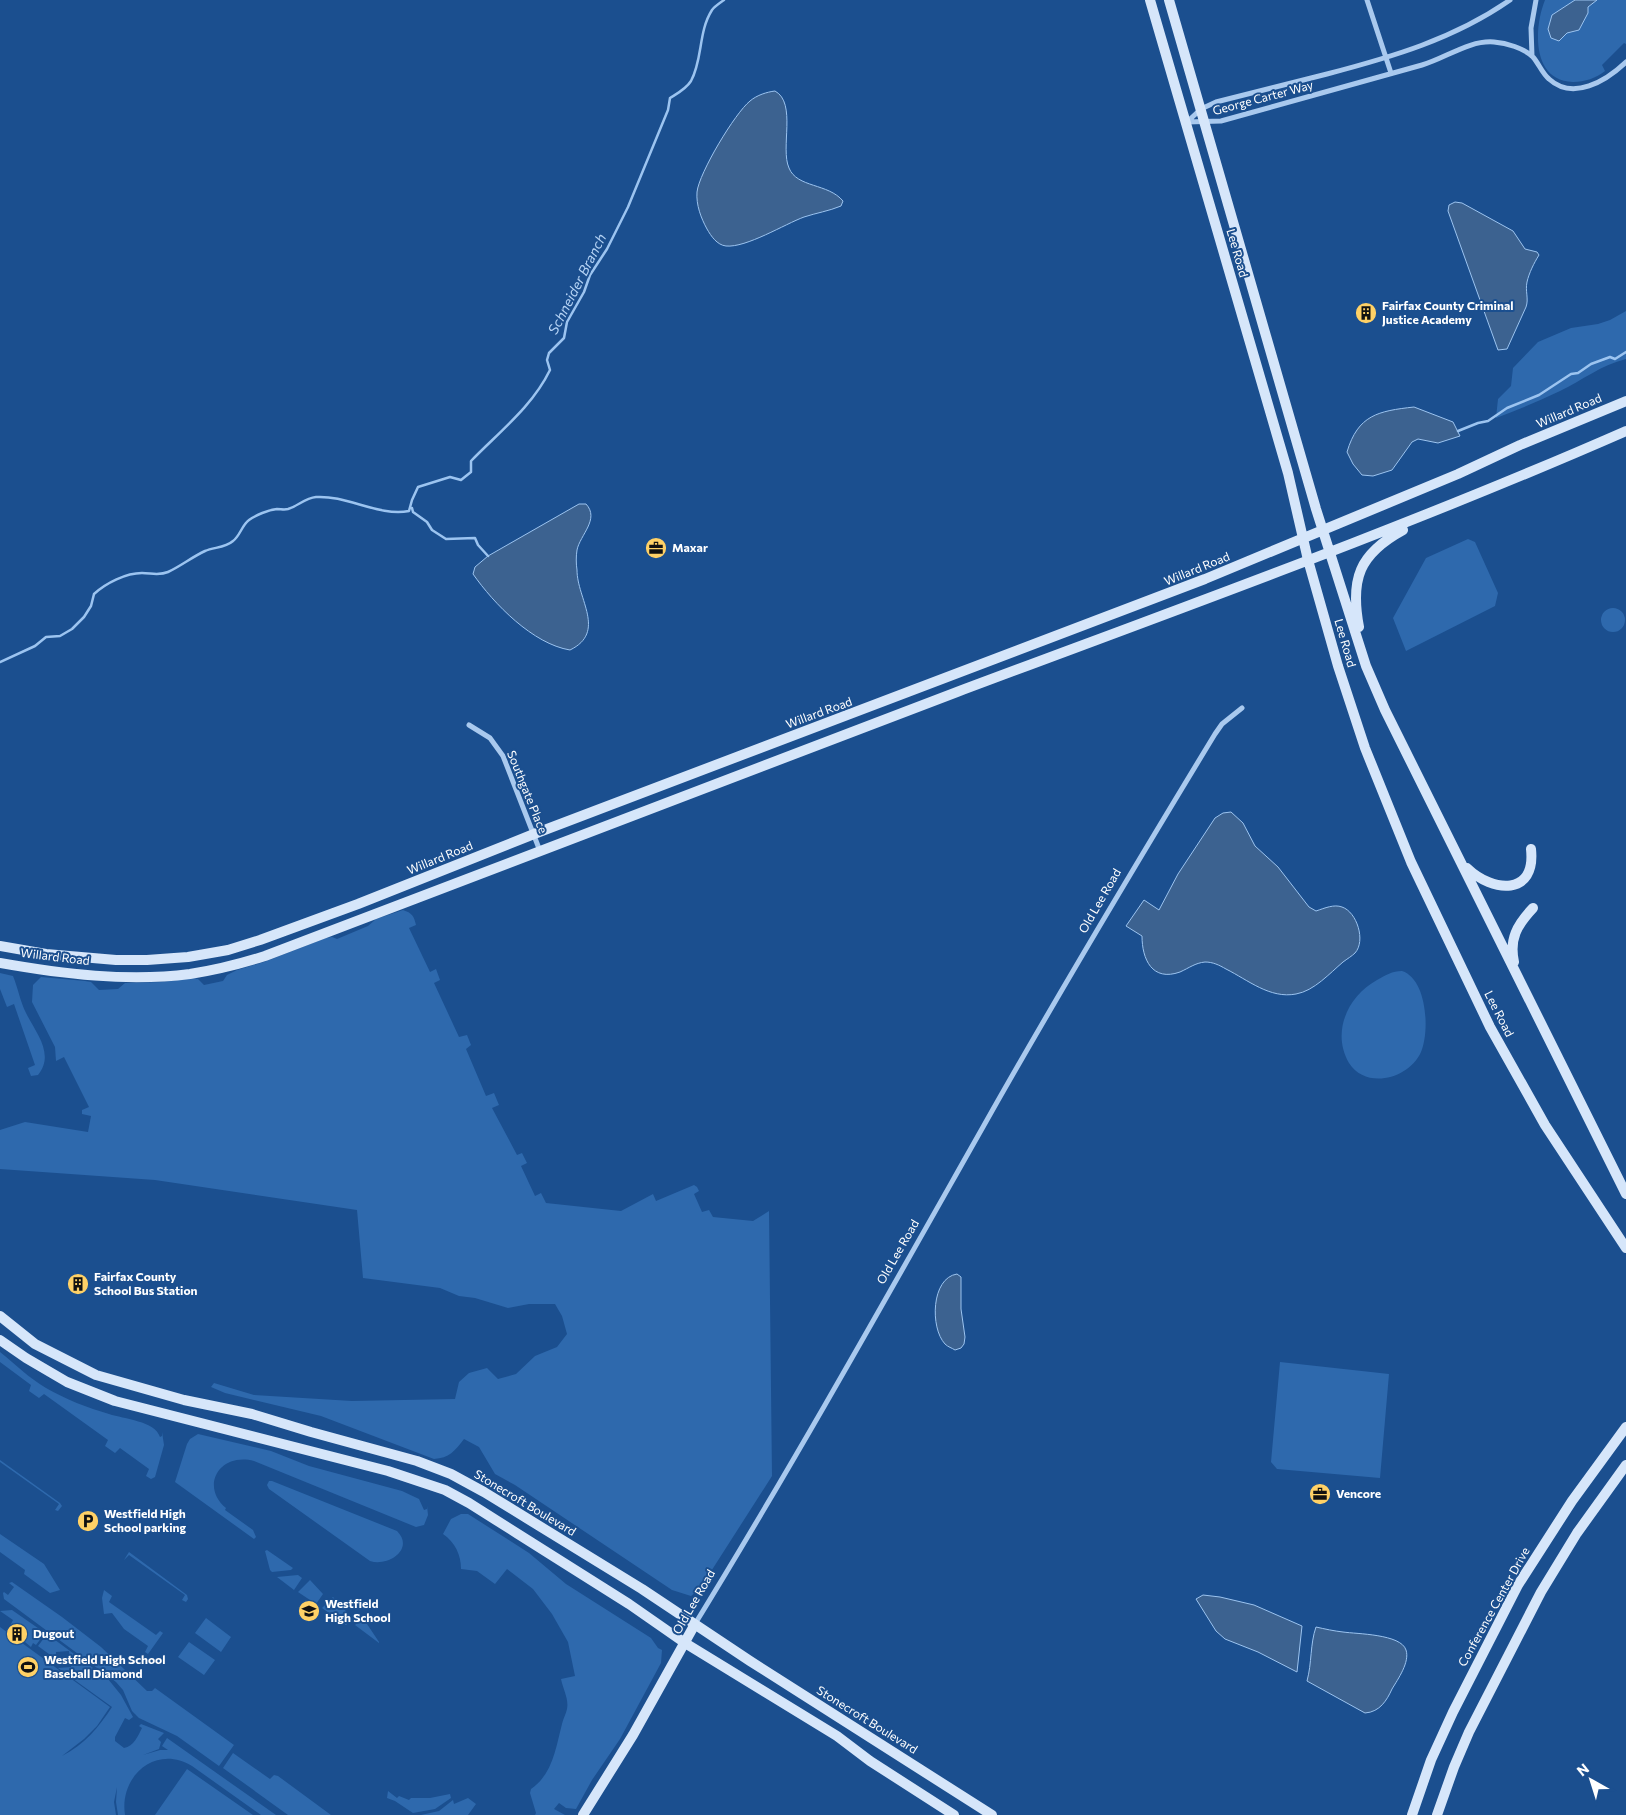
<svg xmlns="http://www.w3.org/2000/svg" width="1626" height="1815" font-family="Commissioner,sans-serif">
  <rect width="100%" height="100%" fill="#1b4f8f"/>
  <path fill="#2e69ad" d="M1545 0H1626V44L1624 43 1602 65 1605 71C1596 78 1585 82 1573 82 1531 81 1534 27 1545 0Z
    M1626 311V359C1601 365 1583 380 1560 391 1539 401 1518 410 1496 418L1498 399 1511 386 1513 368 1538 342 1571 328 1598 324 1610 320Z
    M1468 539 1475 542 1498 593 1495 606 1406 651 1393 618 1426 558Z
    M1601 620a12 12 0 1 1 24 0a12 12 0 1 1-24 0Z
    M403 910C412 913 414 916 416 925L409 928 430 972 436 969 440 980 434 983 459 1037 467 1035 471 1045 466 1049 486 1096 494 1093 499 1105 492 1108 517 1155 522 1153 527 1163 521 1166 535 1196 541 1193 546 1203 621 1211 653 1194 656 1201 694 1185 697 1187 699 1191 694 1194 702 1212 709 1210 713 1217 753 1221 769 1211 772 1476 701 1587 691 1596 672 1590 515 1485 495 1474 479 1447 464 1439C455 1451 449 1458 434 1459L321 1416 225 1393 211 1387 214 1383 254 1395 352 1401 455 1399 459 1382 469 1373 487 1368 498 1379 516 1374 535 1356 557 1347 567 1334 562 1316 555 1304H529L508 1308 475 1298 459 1296 440 1288 363 1278 357 1210 155 1180 0 1169V1130L25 1122 88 1132 91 1116 82 1114V1110L89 1107 64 1057 56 1061 55 1047 32 1002 33 985 41 977 85 981 91 982 99 990 118 989 125 983 162 982 193 978 198 979 204 985 223 981 227 975 237 970 264 962 326 938 332 937 337 939 368 926 376 919Z
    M1402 971C1427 979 1430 1031 1421 1052 1409 1079 1366 1090 1349 1063 1331 1032 1348 996 1377 980 1386 975 1392 971 1402 971Z
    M0 973 13 976C18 988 20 1001 26 1013 36 1033 55 1054 38 1075L31 1076 28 1068 35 1065 14 1004 7 1007 0 989Z
    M0 1352C15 1364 29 1378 46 1388 65 1399 88 1408 109 1414 124 1419 155 1421 160 1437L162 1436V1432L164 1445 155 1477 151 1479 146 1476 149 1469 120 1448 115 1453 105 1446 108 1440 44 1394 39 1398 29 1391 31 1385 0 1362Z
    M1280 1362 1389 1374 1380 1478 1277 1469 1271 1462Z
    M198 1434 271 1451 309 1466 402 1491 419 1499 424 1510 427 1509V1506L428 1515 424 1525 416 1527 254 1461C219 1452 200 1487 226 1508L225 1510 253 1530 256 1537 254 1539 175 1482 187 1444 190 1439Z
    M0 1460 60 1503 62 1506 58 1511 55 1510 59 1504 0 1462Z
    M269 1481H272L397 1531C415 1549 388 1567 370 1561L269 1489 267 1485Z
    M461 1514H468L529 1553 566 1584 651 1638 658 1648 662 1650 661 1663 620 1739 592 1780 576 1809 566 1808 559 1803 554 1809 565 1815H535L536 1813 530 1793 531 1789C553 1774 556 1747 562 1724 563 1719 566 1714 567 1709 569 1699 563 1689 561 1679L575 1676 568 1642 552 1614 533 1589 507 1569 495 1584 477 1571 461 1569C461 1555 455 1542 443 1534L451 1519Z
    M0 1534 44 1564 60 1590 50 1593 24 1574 25 1570 0 1552Z
    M267 1550 293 1568 291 1570 272 1572 270 1570 265 1551Z
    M129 1552 187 1595 188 1599 186 1602 182 1600 185 1595 129 1555 124 1560Z
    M298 1575 302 1578 294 1590 277 1577Z
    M310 1580 323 1594 316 1604 298 1592Z
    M12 1582 62 1617 101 1647 147 1691H152L155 1688 234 1745 219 1766 177 1736 139 1718 132 1711 123 1690 116 1682 4 1599 3 1593 4 1592 8 1595 14 1587 9 1583Z
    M104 1590 112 1596 109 1602 156 1635 160 1631 163 1633 148 1654 145 1652 148 1646 124 1629 112 1613 104 1614 102 1598Z
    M333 1597 353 1619 346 1625 322 1608Z
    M12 1610 45 1633 36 1645 33 1643 31 1647 25 1642 26 1638 10 1626 13 1620 0 1611Z
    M206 1618 231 1637 221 1652 195 1633Z
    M363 1618 379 1642V1643L355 1625Z
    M0 1627 110 1707 97 1726 84 1739 62 1756C84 1745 99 1727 112 1707L58 1668 71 1667 69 1651 56 1652V1657H53L38 1646 47 1634 108 1679 121 1695 133 1717 129 1720 125 1718 115 1737V1741L124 1748C134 1746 138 1736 142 1728L139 1726 141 1724 164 1733 158 1739 161 1742 159 1749 143 1755 160 1750H168L162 1746 167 1738 276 1815H261L192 1766C156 1744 119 1776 125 1815H118L116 1802 117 1787 114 1802 116 1815H0Z
    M189 1642 215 1660 204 1675 178 1657Z
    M233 1753 270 1779 274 1775 278 1776 331 1815H288L223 1768Z
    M187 1769 253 1815H155Z
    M388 1791 397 1798 399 1796 409 1800 411 1798H430L450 1794 451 1798 435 1809 413 1813 395 1801 387 1798Z
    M468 1798 476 1804 468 1815H421L439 1811 453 1800 454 1804Z"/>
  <path fill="#3c6290" stroke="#9cc4f0" d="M1575 0H1597L1588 7V13L1579 30 1567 33 1559 41 1551 38 1548 29 1552 15Z
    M775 91C797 103 780 148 789 168 797 188 828 183 843 201L841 206C829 211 816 213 804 217 785 224 746 248 726 246 717 245 711 236 707 229 701 218 696 205 697 192 699 173 735 113 750 101 757 95 767 92 775 91Z
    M1455 202 1462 203 1513 231 1525 249 1537 252 1539 255C1534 263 1529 273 1527 282 1525 291 1529 299 1526 307L1507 349 1498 350 1448 211 1449 205Z
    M1414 407 1453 422 1460 436 1438 443 1418 439 1412 442 1392 470 1373 476 1362 475 1353 464 1347 452C1358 415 1378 411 1414 407Z
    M579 504H586C600 519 580 535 577 550 576 556 576 564 577 570 577 599 607 632 570 650 533 644 494 604 473 574L475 567 488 556Z
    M1231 812 1243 823 1255 846 1278 867 1309 907 1316 911C1325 908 1334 904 1342 907 1357 912 1366 941 1355 953 1352 956 1347 959 1343 962 1330 973 1314 991 1296 994 1270 999 1248 980 1226 969 1219 965 1213 962 1205 962 1195 963 1189 968 1180 972 1152 982 1142 959 1142 936L1126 926 1144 900 1159 910 1178 874 1215 818 1223 813Z
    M957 1274 961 1277V1309L965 1337 964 1344 961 1348 955 1350C952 1348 948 1347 945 1344 930 1328 931 1278 957 1274Z
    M1203 1595 1220 1597 1254 1605 1302 1626 1297 1672 1258 1652 1225 1639 1216 1631 1196 1599Z
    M1316 1627C1325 1629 1334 1631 1343 1632 1357 1634 1401 1634 1406 1650 1410 1662 1398 1679 1392 1689 1387 1700 1380 1712 1365 1713L1307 1681C1312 1663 1310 1644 1316 1627Z"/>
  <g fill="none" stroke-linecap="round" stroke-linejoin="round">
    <path stroke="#9cc4f0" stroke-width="2.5" d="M1458 431 1478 423 1488 421 1507 408 1539 395 1571 374 1578 373 1591 364 1610 357 1615 359 1626 352
      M412 508 413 512 427 522 432 530 446 539 475 538 478 545 488 556
      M0 662 35 646 46 637 60 636 72 629 84 617 91 606 94 594C106 583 126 573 142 573 151 573 159 576 168 572 181 566 192 557 205 551 214 547 225 548 233 541 240 536 242 525 249 520 256 515 268 510 277 509 281 509 284 510 288 509 298 506 305 498 316 497 347 495 379 517 409 511L412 500 418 487 450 477 461 480 471 472V461C499 432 532 407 550 370L547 360 549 353 564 338 567 322 584 292 590 275 607 249 628 207 668 110 670 98C678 93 686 89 691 81 703 59 698 32 712 10 715 6 720 3 724 0"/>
    <path stroke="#a9c9ee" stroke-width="5" d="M1367 0 1391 73
      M1532 56 1531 28 1536 0
      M1187 122 1221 121C1288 102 1355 84 1422 65 1446 58 1469 40 1494 42 1506 43 1524 48 1533 57 1539 64 1542 73 1549 79 1573 101 1606 81 1626 62
      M1187 122 1201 109 1216 102C1253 93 1290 83 1327 74 1392 57 1454 39 1510 0
      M469 725 490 738 503 756 540 851
      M695 1624C795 1461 889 1293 983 1127 1058 994 1136 864 1215 734L1222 724 1242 708"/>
    <path stroke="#d6e6fa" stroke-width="10" d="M1150 0 1288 473 1308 560 1338 666 1365 748 1411 862 1490 1027 1545 1125 1626 1248
      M1169 0 1316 509 1366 666 1385 710 1626 1194
      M1359 627C1350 579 1359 554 1403 530
      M1467 868C1493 893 1536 896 1531 849
      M0 946 46 954 116 960H147L188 957 228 950 260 940 358 904 534 834 1205 579 1458 474 1520 445 1626 401
      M1514 962C1509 939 1517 925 1533 908
      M0 963C62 974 128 982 190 974 216 970 240 964 265 956 496 870 726 780 957 692 1181 608 1407 527 1626 431
      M0 1316 35 1344 96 1375 184 1400 252 1414 311 1432 417 1461 451 1474 484 1492 642 1589 750 1661 992 1815
      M0 1340 26 1358 67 1382 115 1401 388 1471 445 1490 469 1503 518 1534 629 1604 685 1643 837 1736 870 1761 954 1815
      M583 1815 633 1735 695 1624
      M1412 1815 1431 1760 1453 1712 1518 1585 1572 1501 1626 1427
      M1437 1815 1454 1767 1469 1732 1541 1592 1577 1533 1626 1465"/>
  </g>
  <defs>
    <g id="building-disc" transform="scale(1.125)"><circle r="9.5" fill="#ffd166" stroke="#1b4f8f"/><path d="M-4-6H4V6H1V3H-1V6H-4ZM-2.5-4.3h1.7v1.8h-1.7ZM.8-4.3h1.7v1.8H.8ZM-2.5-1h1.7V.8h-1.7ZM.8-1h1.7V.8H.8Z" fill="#111"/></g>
    <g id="office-disc" transform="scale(1.125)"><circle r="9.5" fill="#ffd166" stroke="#1b4f8f"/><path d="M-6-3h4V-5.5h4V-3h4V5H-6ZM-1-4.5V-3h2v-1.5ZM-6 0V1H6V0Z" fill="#111"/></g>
    <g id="parking-disc" transform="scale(1.125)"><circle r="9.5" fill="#ffd166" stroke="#1b4f8f"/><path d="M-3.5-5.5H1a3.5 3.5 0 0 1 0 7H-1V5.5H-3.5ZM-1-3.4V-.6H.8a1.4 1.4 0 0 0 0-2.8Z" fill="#111"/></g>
    <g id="school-disc" transform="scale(1.125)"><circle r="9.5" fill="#ffd166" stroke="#1b4f8f"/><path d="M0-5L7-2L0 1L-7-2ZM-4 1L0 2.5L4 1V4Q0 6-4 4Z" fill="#111"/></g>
    <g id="stadium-disc" transform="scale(1.125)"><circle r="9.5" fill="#ffd166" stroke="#1b4f8f"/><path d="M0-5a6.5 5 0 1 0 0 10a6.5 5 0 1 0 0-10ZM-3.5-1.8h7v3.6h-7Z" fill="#111"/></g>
  </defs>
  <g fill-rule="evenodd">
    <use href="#building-disc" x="1366" y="313"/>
    <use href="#office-disc" x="656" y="548"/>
    <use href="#building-disc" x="78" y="1284"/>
    <use href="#office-disc" x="1320" y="1494"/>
    <use href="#parking-disc" x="88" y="1521"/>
    <use href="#school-disc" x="309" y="1611"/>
    <use href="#building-disc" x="17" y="1634"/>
    <use href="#stadium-disc" x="28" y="1667"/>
  </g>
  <g text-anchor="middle" stroke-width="4" stroke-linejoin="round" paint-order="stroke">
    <g font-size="12" fill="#fff" stroke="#1b4f8f">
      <text transform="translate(1263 98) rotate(-15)" y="4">George Carter Way</text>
      <text transform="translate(1237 253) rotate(74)" y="4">Lee Road</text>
      <text transform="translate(1569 411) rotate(-23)" y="4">Willard Road</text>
      <text transform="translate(1197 569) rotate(-22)" y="4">Willard Road</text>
      <text transform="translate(1345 643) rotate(74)" y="4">Lee Road</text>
      <text transform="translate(819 713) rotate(-20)" y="4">Willard Road</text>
      <text transform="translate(527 792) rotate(68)" y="4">Southgate Place</text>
      <text transform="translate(440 858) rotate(-22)" y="4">Willard Road</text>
      <text transform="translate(1100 901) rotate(-60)" y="4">Old Lee Road</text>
      <text transform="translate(55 957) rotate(7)" y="4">Willard Road</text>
      <text transform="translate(1499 1014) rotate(63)" y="4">Lee Road</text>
      <text transform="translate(898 1252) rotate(-60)" y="4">Old Lee Road</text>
      <text transform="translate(525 1503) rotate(31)" y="4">Stonecroft Boulevard</text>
      <text transform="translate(694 1602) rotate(-60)" y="4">Old Lee Road</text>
      <text transform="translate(1494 1607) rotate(-61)" y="4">Conference Center Drive</text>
      <text transform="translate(867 1720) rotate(32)" y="4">Stonecroft Boulevard</text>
    </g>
    <g font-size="12" font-weight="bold" fill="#fff" stroke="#1b4f8f" text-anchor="start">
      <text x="1382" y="310">Fairfax County Criminal<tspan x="1382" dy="14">Justice Academy</tspan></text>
      <text x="672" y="552">Maxar</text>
      <text x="94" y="1281">Fairfax County<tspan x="94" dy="14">School Bus Station</tspan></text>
      <text x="1336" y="1498">Vencore</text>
      <text x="104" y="1518">Westfield High<tspan x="104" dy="14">School parking</tspan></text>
      <text x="325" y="1608">Westfield<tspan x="325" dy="14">High School</tspan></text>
      <text x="33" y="1638">Dugout</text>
      <text x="44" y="1664">Westfield High School<tspan x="44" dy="14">Baseball Diamond</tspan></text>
    </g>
    <g font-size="14" font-style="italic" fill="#b5d3f5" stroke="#1b4f8f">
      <text transform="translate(577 284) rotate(-63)" y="5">Schneider Branch</text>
    </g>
  </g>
  <g transform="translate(1591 1780) rotate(321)" stroke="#1b4f8f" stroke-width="4" paint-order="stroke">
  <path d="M0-4L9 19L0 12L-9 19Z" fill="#ffffff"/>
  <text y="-8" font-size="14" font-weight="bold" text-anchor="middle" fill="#ffffff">N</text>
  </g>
</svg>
